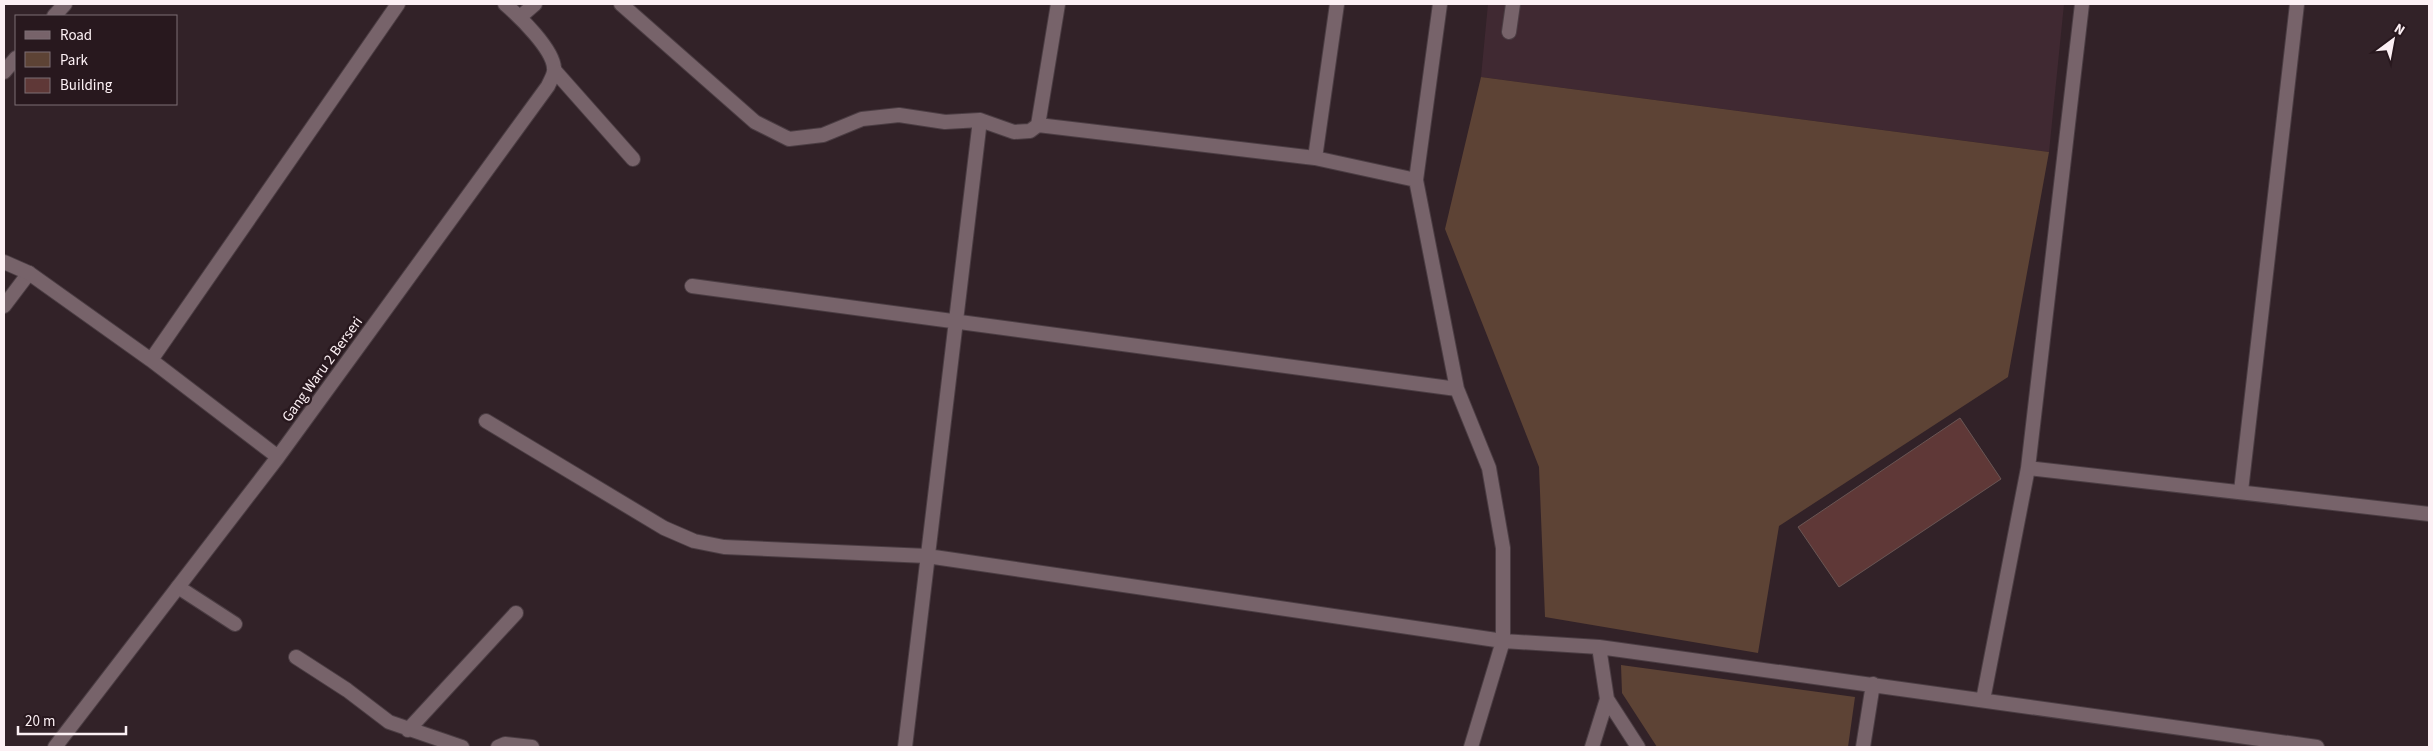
<svg xmlns="http://www.w3.org/2000/svg" width="2433" height="751" font-family="'Source Sans 3',sans-serif">
  <rect width="100%" height="100%" fill="#322228"/>
  <path fill="#402932" d="M1488 4H2064L2049 152 1481 77Z"/>
  <path fill="#5d4335" d="M1481 77 2049 152 2008 377 1779 526 1758 653 1545 617 1539 467 1445 229Z
    M1621 665 1855 697 1848 747H1657L1622 693Z"/>
  <path fill="#5f3837" stroke="#6a5654" d="M1960 418 2001 479 1839 587 1798 527Z"/>
  <g fill="none" stroke-linecap="round" stroke-linejoin="round">
    <g stroke="#4b3d43" stroke-width="16">
      <path id="service" d="M54 16 65 4
        M1509 32 1513 4
        M4 72 16 58
        M4 306 29 273
        M178 587 235 624"/>
    </g>
    <g stroke="#4b3d43" stroke-width="16">
      <path id="minor" d="M621 4 755 122 789 139 823 135 862 119 899 115 945 122 980 120 1014 132 1030 131 1038 125 1315 158 1416 180
        M1440 4 1416 180 1457 389 1489 468 1503 548V641L1471 747
        M520 17 535 4
        M555 71 633 159
        M1038 125 1058 4
        M1315 158 1337 4
        M4 262 29 273 151 360 278 457
        M692 286 1457 389
        M151 360 398 4
        M486 421 664 528 694 541 724 547 927 556 1503 641 1599 647 2317 747
        M2028 468 2429 514
        M2241 491 2297 4
        M296 657 347 690 389 722 462 747
        M1607 699 1638 747
        M1983 700 2028 468 2082 4
        M408 730 516 613
        M55 747 278 457 548 86C550 81 555 74 554 68 553 49 520 17 505 4
        M498 747 505 744 532 747
        M905 747 980 120
        M1592 747 1607 699 1599 647
        M1863 747 1873 684"/>
    </g>
    <use href="#service" stroke="#77636a" stroke-width="14"/>
    <use href="#minor" stroke="#77636a" stroke-width="14"/>
  </g>
  <g text-anchor="middle" stroke-width="5" stroke-linejoin="round" paint-order="stroke">
    <g font-size="15" fill="#fcf0f4" stroke="#28181e">
      <text transform="translate(322 369) rotate(-54)" y="5">Gang Waru 2 Berseri</text>
    </g>
  </g>
  <rect width="2433" height="751" fill="none" stroke="#fcf0f4" stroke-width="10"/>
  <rect x="15" y="15" width="162" height="90" fill="#28181e" stroke="#7d6e74"/>
  <rect x="25" y="31" width="25" height="8" fill="#77636a" stroke="#7d6e74"/>
  <text x="60" y="40" font-size="15" fill="#fcf0f4">Road</text>
  <rect x="25" y="52" width="25" height="15" fill="#5d4335" stroke="#7d6e74"/>
  <text x="60" y="65" font-size="15" fill="#fcf0f4">Park</text>
  <rect x="25" y="78" width="25" height="15" fill="#5f3837" stroke="#7d6e74"/>
  <text x="60" y="90" font-size="15" fill="#fcf0f4">Building</text>
  <g transform="translate(2393 40) rotate(32)" stroke="#28181e" stroke-width="4" paint-order="stroke">
  <path d="M0-4L9 19L0 12L-9 19Z" fill="#fcf0f4"/>
  <text y="-8" font-size="14" font-weight="bold" text-anchor="middle" fill="#fcf0f4">N</text>
  </g>
  <path d="M18 726v8h108v-8" fill="none" stroke="#fcf0f4" stroke-width="2.5"/>
  <text x="25" y="726" font-size="15" fill="#fcf0f4" stroke="#28181e" stroke-width="4" paint-order="stroke">20 m</text>
</svg>
